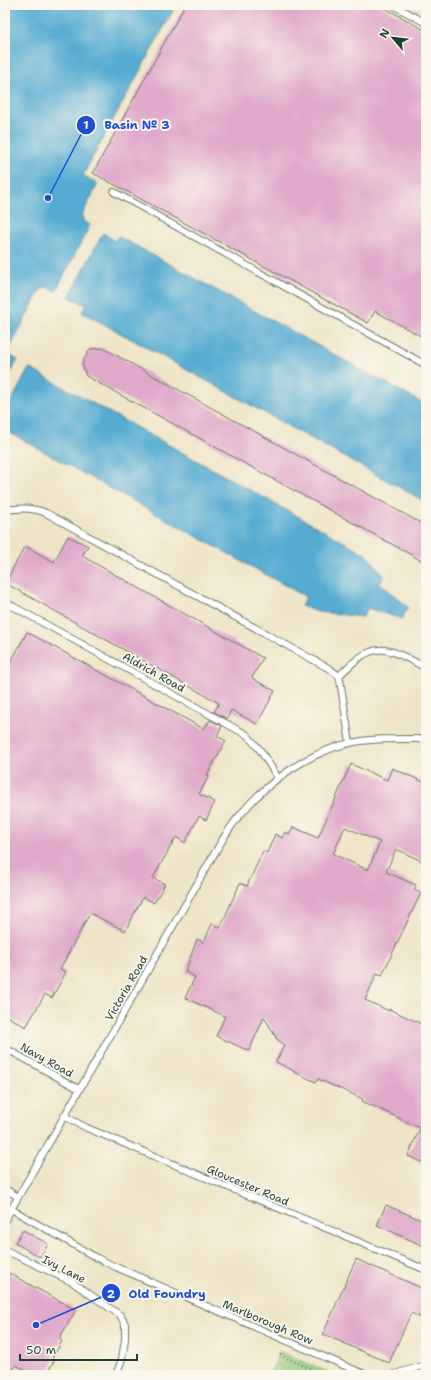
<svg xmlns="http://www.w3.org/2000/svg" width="431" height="1380" font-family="'Shantell Sans',sans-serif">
  <rect width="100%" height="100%" fill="#fbf7ec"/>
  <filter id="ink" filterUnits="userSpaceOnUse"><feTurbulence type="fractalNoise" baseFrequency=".025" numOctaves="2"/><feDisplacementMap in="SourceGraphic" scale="8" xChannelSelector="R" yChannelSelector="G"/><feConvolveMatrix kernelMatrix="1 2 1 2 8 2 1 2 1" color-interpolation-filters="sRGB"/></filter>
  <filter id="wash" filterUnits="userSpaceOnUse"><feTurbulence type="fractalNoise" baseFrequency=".012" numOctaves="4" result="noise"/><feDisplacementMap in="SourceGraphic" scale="16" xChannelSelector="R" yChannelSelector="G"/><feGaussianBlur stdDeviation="0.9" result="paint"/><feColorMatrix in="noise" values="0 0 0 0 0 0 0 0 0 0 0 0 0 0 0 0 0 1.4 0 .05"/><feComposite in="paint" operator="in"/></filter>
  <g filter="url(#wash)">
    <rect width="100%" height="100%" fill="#eee5c8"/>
    <path fill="#94cc7f" stroke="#5a845a" d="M280 1352 335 1375H269Z"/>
    <path fill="#54abd1" stroke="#3a7482" d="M5 5H176L83 175 98 184 82 215 83 221 90 225 56 291 46 287 40 290 9 350 11 356 18 360 5 383Z
      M103 233 115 241 118 236 426 405V502L82 312 86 305 69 297Z
      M29 368 366 554 384 575 380 583 408 607 402 619 367 608 363 617 318 612 301 606 306 597 5 430V413Z"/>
    <g id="blocks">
      <path fill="#e0a9ca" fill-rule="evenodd" d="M185 5H380L426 31V339L375 311 368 323 93 173Z
        M103 348 426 526V563L86 376 82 363 90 349Z
        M68 536 88 546 82 556 263 658 252 678 275 691 257 724 231 710 227 719 214 712 219 703 5 583 25 546 54 562Z
        M27 632 204 729 210 720 222 726 217 736 226 741 207 775 209 776 199 794 215 802 206 820 199 816 185 843 176 837 153 878 165 884 154 903 143 897 125 931 90 913 60 969 66 972 52 998 45 994 26 1027 5 1015V662L10 664Z
        M351 764 387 780 392 768 426 783V863L396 849 386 872 416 885 414 890 421 893 382 975 377 973 365 1000 389 1011V1009L426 1026V1164L408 1156 420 1128 362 1101 363 1099 318 1079 316 1082 294 1072V1071L276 1062 284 1045 277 1039 264 1017 249 1051 216 1036 225 1016 185 998 195 977 185 972 197 939 204 942 212 924 220 928 240 883 247 886 263 851 267 853 275 834 282 838 285 832 289 834 293 827 318 838ZM345 827 380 842 368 870 333 854Z
        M386 1205 426 1222V1247L377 1225Z
        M23 1230 48 1244 40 1257 15 1243Z
        M356 1259 426 1290V1320L411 1313 389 1363 323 1334Z
        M5 1271 76 1310 59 1339 62 1341 52 1359 54 1361 46 1375H33L16 1365 10 1375H5Z"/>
    </g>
  </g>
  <g filter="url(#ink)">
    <use href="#blocks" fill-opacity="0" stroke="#677868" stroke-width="1"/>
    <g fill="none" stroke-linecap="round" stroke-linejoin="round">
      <g stroke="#677868" stroke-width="8">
        <path id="lane" d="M393 5 426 23
          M114 192 426 365
          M5 510C20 508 32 507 46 513L330 669 339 676 340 680 350 743
          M5 602 247 735 260 750 278 778
          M339 676C374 640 384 645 426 668
          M5 1048 79 1089
          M64 1116 87 1128 426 1270
          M5 1189 18 1197
          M11 1209 97 1258 116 1267 357 1371 368 1375
          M5 1220 217 849C224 837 231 825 241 814 267 782 309 752 350 743 375 738 401 739 426 739
          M5 1250 72 1282 120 1315 125 1324V1339L122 1359 116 1375
          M391 1375 426 1365"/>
      </g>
      <path stroke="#677868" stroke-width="2.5" stroke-dasharray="1 3" stroke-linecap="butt" d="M280 1355 324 1375"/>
      <use href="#lane" stroke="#fff" stroke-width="6"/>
    </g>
  </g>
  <g text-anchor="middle" stroke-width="4" stroke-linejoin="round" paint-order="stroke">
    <g font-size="11" fill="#1f3d34" stroke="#fbf7ec">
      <text transform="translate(154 672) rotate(29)" y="4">Aldrich Road</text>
      <text transform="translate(126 988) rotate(-60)" y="4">Victoria Road</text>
      <text transform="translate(47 1060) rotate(29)" y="4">Navy Road</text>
      <text transform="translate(248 1185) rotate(23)" y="4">Gloucester Road</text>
      <text transform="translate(64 1269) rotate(27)" y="4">Ivy Lane</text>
      <text transform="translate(268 1322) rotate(23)" y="4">Marlborough Row</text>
    </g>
  </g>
  <path fill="none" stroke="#1d4ed8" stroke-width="1.5" d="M48 198L86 125M36 1325L111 1293"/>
  <g fill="#1d4ed8" stroke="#fbf7ec" stroke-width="1.5">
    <circle cx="48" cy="198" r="4"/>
    <circle cx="36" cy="1325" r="4"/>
    <circle cx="86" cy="125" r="10"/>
    <circle cx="111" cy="1293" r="10"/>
  </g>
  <g font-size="12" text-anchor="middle" font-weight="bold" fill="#fff">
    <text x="86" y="129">1</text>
    <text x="111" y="1298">2</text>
  </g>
  <g font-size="12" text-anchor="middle" font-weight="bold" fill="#1d4ed8" stroke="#fbf7ec" stroke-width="4" stroke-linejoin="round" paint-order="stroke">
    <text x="137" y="129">Basin № 3</text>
    <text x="167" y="1298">Old Foundry</text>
  </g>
  <rect width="431" height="1380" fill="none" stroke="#fbf7ec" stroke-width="20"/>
  <g transform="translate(393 38) rotate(298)" stroke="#fbf7ec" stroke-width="3" paint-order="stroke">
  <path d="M0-3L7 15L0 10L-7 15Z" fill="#1f3d34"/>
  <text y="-6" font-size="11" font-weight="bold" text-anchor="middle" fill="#1f3d34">N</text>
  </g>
  <path d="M20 1354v6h117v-6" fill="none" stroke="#1f3d34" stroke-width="2"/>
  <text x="26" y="1354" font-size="12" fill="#1f3d34" stroke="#fbf7ec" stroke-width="3" paint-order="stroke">50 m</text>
</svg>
